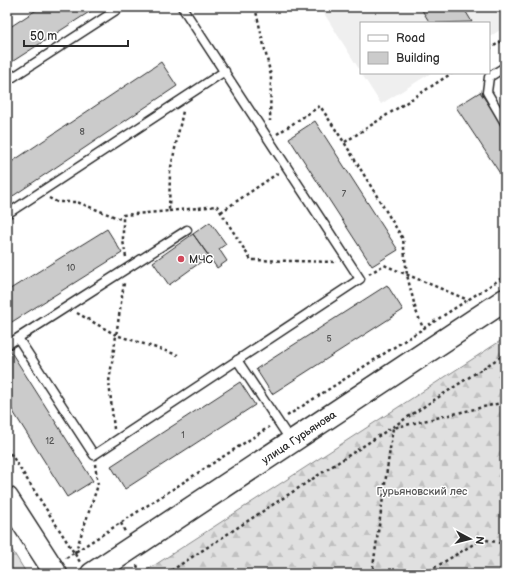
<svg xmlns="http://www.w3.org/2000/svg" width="512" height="581" font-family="'Balsamiq Sans',sans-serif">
  <defs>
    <pattern id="forest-firs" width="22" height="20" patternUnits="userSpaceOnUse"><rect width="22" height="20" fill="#e0e0e0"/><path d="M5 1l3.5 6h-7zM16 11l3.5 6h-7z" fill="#c0c0c0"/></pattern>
  </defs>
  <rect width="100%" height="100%" fill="#fff"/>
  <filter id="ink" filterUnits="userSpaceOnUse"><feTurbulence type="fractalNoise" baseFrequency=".025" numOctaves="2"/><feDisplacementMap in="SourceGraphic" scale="8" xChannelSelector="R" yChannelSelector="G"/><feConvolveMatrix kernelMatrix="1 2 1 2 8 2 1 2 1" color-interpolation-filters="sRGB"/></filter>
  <g filter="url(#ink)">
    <path fill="#efefef" d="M320 7H505V27L489 37V23H361V72Z
      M361 73H431L381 104Z"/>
    <path fill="url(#forest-firs)" stroke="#868686" d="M505 338V574H141Z
      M7 542 27 574H7Z"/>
    <path fill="#cbcbcb" stroke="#2b2b2b" d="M41 7H97L7 65V29Z
      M420 7H463L472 22 430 23Z
      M161 62 177 86 7 200V165Z
      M480 92 505 129V181L456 107Z
      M315 121 398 250 372 266 289 138Z
      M210 222 226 244 219 249 227 261 217 268 193 234Z
      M107 229 122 253 7 325V291Z
      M193 234 209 256 169 285 153 262Z
      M387 285 403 310 272 394 256 369Z
      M11 352 93 481 67 497 7 402V354Z
      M240 382 255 405 125 489 111 466Z"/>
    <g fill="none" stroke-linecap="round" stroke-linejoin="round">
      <g stroke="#2b2b2b" stroke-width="11">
        <path id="lane" d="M505 67 489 77 487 92 505 123
          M7 81 121 7
          M7 214 225 71
          M18 338 187 230
          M7 345 18 338 94 455 360 279 182 7
          M237 360 291 441"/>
      </g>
      <g stroke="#2b2b2b" stroke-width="25">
        <g id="secondary">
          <path d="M7 498 56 574"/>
          <path id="s1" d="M92 574 505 300"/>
        </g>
      </g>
      <path stroke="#2b2b2b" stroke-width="2.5" stroke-dasharray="3 3" stroke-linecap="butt" d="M255 7 271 76 270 121
        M489 49 505 39
        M277 134 320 106 344 142 403 239 407 275 416 311 423 328
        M345 142 452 73
        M49 198 57 202H77L123 220
        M169 211 217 206 251 260 337 262
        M221 212 278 173
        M126 257 123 241V215L169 211 170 172 183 111
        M369 274 384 265 468 300
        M77 313 116 335 178 355
        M287 416 505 276
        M114 429 109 382 124 283
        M7 448 80 562
        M121 523 125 532
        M75 553 98 485 95 464
        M66 558 269 427
        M137 565 140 574
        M166 574 505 354
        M372 574 393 428 505 402
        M424 574 482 539 505 544"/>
      <use href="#lane" stroke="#fff" stroke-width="8"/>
      <use href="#secondary" stroke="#fff" stroke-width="22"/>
    </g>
  </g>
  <circle fill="#d1495b" stroke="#fff" stroke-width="1.5" cx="181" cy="259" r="4"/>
  <g text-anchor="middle" stroke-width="3" stroke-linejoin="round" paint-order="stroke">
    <g font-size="9" fill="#535353">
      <text x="82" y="135">8</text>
      <text x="344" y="197">7</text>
      <text x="71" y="271">10</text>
      <text x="329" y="342">5</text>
      <text x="183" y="438">1</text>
      <text x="50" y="444">12</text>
    </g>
    <g font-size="11" fill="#2b2b2b" stroke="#fff" text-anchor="start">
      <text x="189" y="263">МЧС</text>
    </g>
    <g font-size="11" fill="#2b2b2b" stroke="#fff">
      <text dy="4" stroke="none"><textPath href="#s1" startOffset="248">улица Гурьянова</textPath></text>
    </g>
    <g font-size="11" fill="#585858" stroke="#fff">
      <text x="422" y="495">Гурьяновский лес</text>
    </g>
  </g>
  <rect width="512" height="581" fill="none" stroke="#fff" stroke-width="24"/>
  <rect x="12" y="12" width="488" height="557" fill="none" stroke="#2b2b2b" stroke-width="1.5" filter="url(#ink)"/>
  <rect x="360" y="22" width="130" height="52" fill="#ffffff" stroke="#aaaaaa"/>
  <rect x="368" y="35" width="20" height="6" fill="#ffffff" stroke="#aaaaaa"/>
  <text x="396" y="42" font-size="12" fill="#2b2b2b">Road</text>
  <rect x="368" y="52" width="20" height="12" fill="#cbcbcb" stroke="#aaaaaa"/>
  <text x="396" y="62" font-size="12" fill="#2b2b2b">Building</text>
  <g transform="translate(470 539) rotate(97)" stroke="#ffffff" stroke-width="3" paint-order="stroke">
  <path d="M0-3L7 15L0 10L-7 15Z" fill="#2b2b2b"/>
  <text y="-6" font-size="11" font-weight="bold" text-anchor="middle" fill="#2b2b2b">N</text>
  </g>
  <path d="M24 40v6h104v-6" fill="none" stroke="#2b2b2b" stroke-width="2"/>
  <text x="30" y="40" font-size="12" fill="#2b2b2b" stroke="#ffffff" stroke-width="3" paint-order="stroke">50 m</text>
</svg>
